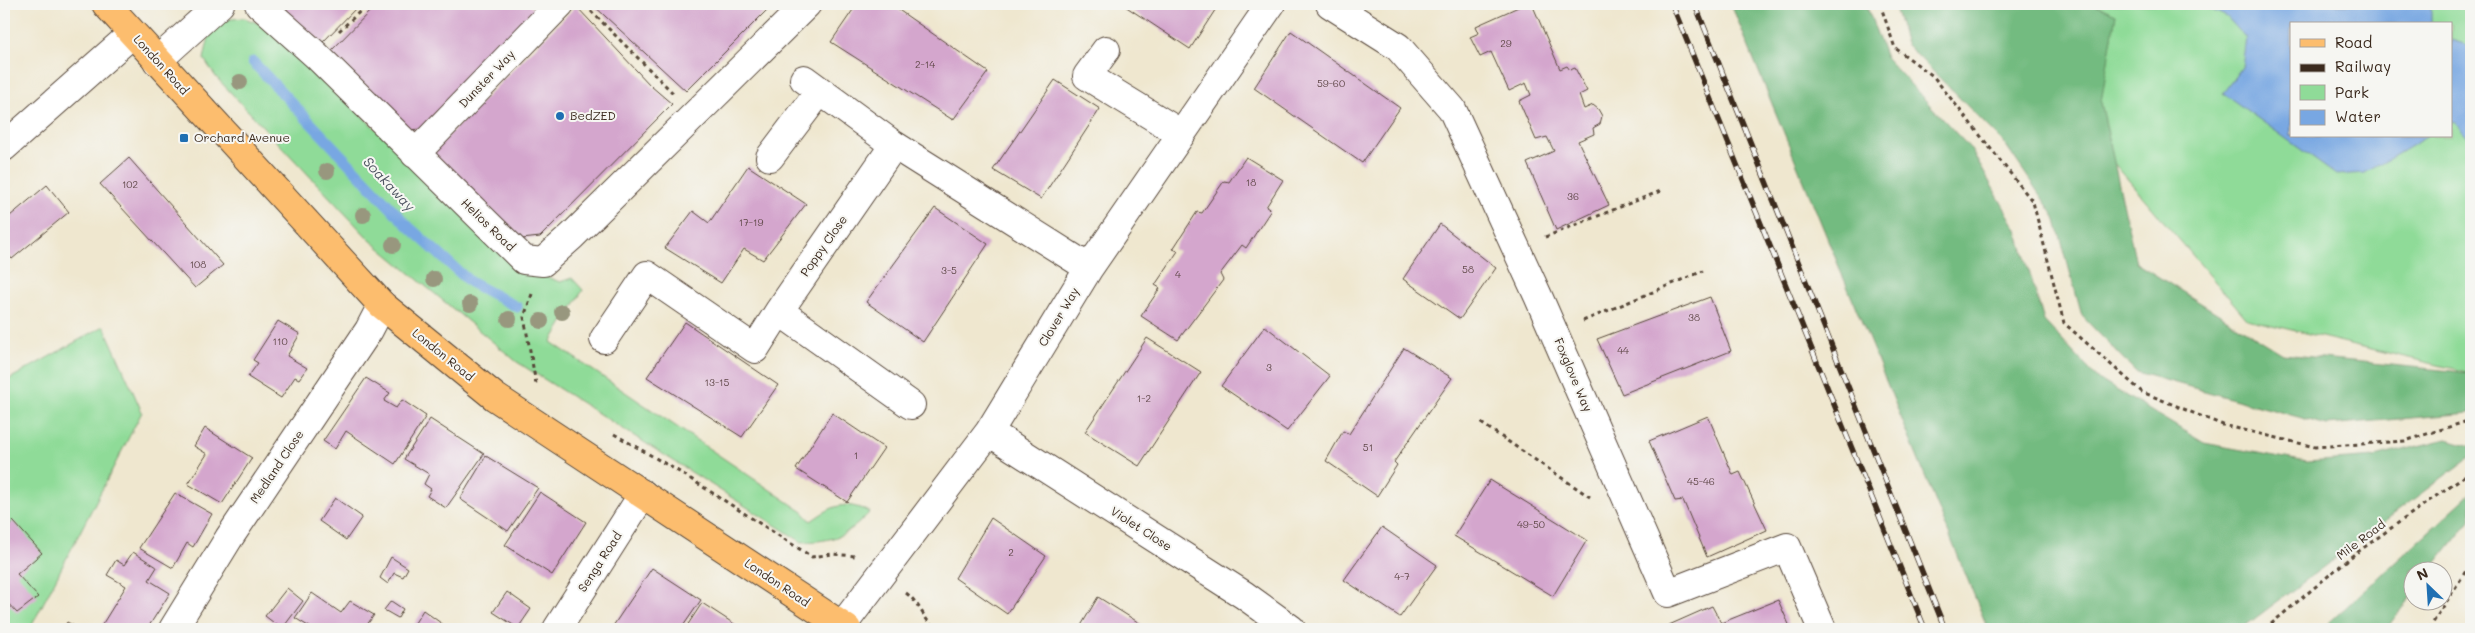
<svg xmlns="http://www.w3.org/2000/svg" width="2475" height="633" font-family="Mali,sans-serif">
  <rect width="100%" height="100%" fill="#f6f6f2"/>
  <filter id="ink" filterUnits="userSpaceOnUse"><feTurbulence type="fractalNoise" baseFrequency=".02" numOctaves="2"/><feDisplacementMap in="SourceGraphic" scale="10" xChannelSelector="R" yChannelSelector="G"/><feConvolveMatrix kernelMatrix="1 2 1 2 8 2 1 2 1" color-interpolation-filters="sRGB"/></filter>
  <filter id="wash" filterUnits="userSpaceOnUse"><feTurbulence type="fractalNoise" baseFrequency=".0096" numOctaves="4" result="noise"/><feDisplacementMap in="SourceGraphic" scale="20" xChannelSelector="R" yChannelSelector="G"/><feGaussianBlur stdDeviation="1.12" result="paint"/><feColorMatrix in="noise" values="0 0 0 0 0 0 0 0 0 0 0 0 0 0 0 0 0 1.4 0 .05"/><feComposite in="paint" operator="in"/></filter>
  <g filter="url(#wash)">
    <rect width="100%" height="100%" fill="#efe7cf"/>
    <path fill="#8fdb98" stroke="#65825b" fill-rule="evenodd" d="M1978 4H2471V373L2247 319ZM2291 24H2451V136H2291Z
      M245 18 267 27 526 269 560 282 572 278 583 290 551 342 803 512 811 521C834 505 843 500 870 512 847 536 835 541 802 542L517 362 370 240 216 77 204 59C211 27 210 19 245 18Z
      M104 326 142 412 30 629H4V382Z"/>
    <path fill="#73bb80" stroke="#57724f" d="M1731 4H1866L1886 58 1970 148 2017 230 2044 321 2098 379 2204 443 2307 462 2375 457 2447 439 2471 446V456L2241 629H1988Z
      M1894 4H2091L2116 14 2101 102 2136 263 2283 354 2471 373V413L2327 425 2136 372 2082 316 2055 217 2005 144 1906 44Z
      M2471 493V519L2431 570H2412V595L2386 629H2322Z"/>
    <path fill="#78a7e2" stroke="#5a6880" d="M2199 4H2431V24H2291V136H2428L2365 173 2336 175 2223 93 2242 67 2246 38 2227 17Z
      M2451 40 2471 46V141L2454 122 2451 123Z"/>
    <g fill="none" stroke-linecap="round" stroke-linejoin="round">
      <path stroke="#78a7e2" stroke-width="11" d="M253 62 409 227 470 282 517 307"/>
    </g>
    <g id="blocks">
      <path fill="#d4a6cd" d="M278 4H360L320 45Z
        M377 4H528L538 13 422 129 405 130 329 53Z
        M592 4H773L686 91Z
        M857 4H890L988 72 953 120 831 42Z
        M1122 4H1219L1190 49Z
        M1525 4H1532L1560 69 1567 66 1570 70 1575 68 1587 91 1579 95 1584 109 1593 105 1598 109 1602 116 1600 124 1593 128 1594 134 1578 141 1609 205 1556 230 1527 163 1554 151 1547 137 1536 140 1519 101 1531 95 1526 83 1509 91 1491 52 1480 57 1470 37 1479 33 1476 26Z
        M576 6 651 86 672 104 540 237 522 239 431 153Z
        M1291 31 1400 108 1362 163 1254 88Z
        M1055 80 1100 109 1041 199 993 170Z
        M1246 157 1283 180 1266 207 1271 210 1246 248 1242 245 1220 274 1223 280 1178 340 1141 316 1160 288 1155 285 1178 251 1173 249 1197 212 1202 213 1224 181 1229 182Z
        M129 158 223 265 195 288 100 184Z
        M748 166 806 204 763 260 744 249 721 283 665 248 693 211 709 223Z
        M47 185 69 212 12 259 4 250V221Z
        M935 208 988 244 923 342 866 302Z
        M1440 224 1496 268 1460 319 1403 279Z
        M1710 297 1731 351 1622 394 1597 339Z
        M278 321 300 334 287 356 307 368 299 379 295 377 281 398 248 377 258 363 253 360Z
        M685 322 778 385 742 437 647 377Z
        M1265 326 1330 376 1287 431 1221 386Z
        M1147 338 1201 372 1139 466 1085 432Z
        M1404 348 1452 378 1394 462 1397 465 1377 496 1326 461 1343 431 1349 434Z
        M366 378 390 393 384 401 396 408 402 400 426 416 395 464 346 431 335 449 323 441Z
        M832 413 884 448 847 502 796 469Z
        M1708 416 1733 475 1740 472 1767 530 1707 557 1683 500 1675 501 1649 441Z
        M430 419 484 454 446 508 427 496 431 489 424 484 429 474 404 459Z
        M205 428 252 458 222 504 188 484 207 454 194 446Z
        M486 456 538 488 508 531 460 499Z
        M1490 480 1587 540 1553 596 1454 536Z
        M540 492 586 522 552 575 505 545Z
        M175 493 212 514 193 547 187 543 173 568 139 548Z
        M335 498 362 517 346 540 319 521Z
        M991 518 1046 556 1007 614 955 578Z
        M13 521 42 553 17 574 38 597 17 613 4 599V529Z
        M1382 527 1437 565 1400 617 1344 580Z
        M133 552 157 567 149 580 170 593 147 629H102L100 628 126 586 107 575 116 560 124 565Z
        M391 557 408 568 403 577 394 573 388 584 380 578Z
        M652 568 701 600 681 629H616L613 626Z
        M287 588 303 601 282 629 265 616Z
        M507 592 531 609 518 628 493 612Z
        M312 593 341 613 350 601 374 615 364 629H313L295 618Z
        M1098 597 1149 629H1079Z
        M1778 600 1791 629H1671L1669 625 1712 606 1721 623Z
        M391 601 403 609 398 618 384 610Z
        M702 603 742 629H685Z
        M423 610 445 626 442 629H417L413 626Z
        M67 622 80 629H63Z"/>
    </g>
  </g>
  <g filter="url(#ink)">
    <use href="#blocks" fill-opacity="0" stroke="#564639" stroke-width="1"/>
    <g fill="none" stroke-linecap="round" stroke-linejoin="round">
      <g stroke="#564639" stroke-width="30">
        <path id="minor" d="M259 4 316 55 524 260 543 262 572 236 807 4
          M1330 4 1398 47 1452 109 1538 296 1668 593 1787 547 1822 629
          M1106 50 1087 76 1180 133
          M157 61 220 4
          M804 79 894 145 1089 268
          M4 147 132 34
          M415 154 560 4
          M770 157 820 91
          M779 311 911 405
          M604 339 647 275 755 349 779 311 894 145
          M989 432 1244 595 1291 629
          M842 626 989 432 1089 268 1271 4
          M173 629 229 538 369 330 382 305
          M557 629 643 494"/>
      </g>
      <g stroke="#564639" stroke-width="30">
        <path id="major" d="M106 4 382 305 495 397 847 629"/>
      </g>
      <path stroke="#564639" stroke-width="3" stroke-dasharray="4 4" stroke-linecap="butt" d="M1880 4 1895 48 1933 76 2033 202 2064 323 2142 392 2223 425 2315 447 2405 441 2471 420
        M591 11 673 93
        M339 31 368 4
        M1545 237 1663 190
        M532 294 524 317 536 384
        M1583 321 1703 271
        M1481 423 1590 497
        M614 434 683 474 812 557 832 554 855 556
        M906 593C920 603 924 621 936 629
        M2265 629 2352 556 2471 471
        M2429 629 2471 563"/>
      <use href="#minor" stroke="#fff" stroke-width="28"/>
      <use href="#major" stroke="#fcbd6e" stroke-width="28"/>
      <g stroke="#3b2a1e" stroke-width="5.5">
        <path id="rail" d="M1672 4 1925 629
          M1695 4 1945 629"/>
      </g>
      <use href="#rail" stroke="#f6f6f2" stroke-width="4" stroke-dasharray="11" stroke-linecap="butt"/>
    </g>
    <g fill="#98977e">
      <circle cx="240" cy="82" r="8"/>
      <circle cx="327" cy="171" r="8"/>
      <circle cx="363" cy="215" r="8"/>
      <circle cx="393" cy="245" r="8"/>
      <circle cx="434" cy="279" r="8"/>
      <circle cx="470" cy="304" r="8"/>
      <circle cx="562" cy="312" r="8"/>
      <circle cx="509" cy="319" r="8"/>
      <circle cx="541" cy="321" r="8"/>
    </g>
  </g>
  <g fill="#1f6fb2" stroke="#f6f6f2" stroke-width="2">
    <circle cx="560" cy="116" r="5"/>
    <rect x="179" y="133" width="10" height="10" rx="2.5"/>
  </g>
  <g text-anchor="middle" stroke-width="4" stroke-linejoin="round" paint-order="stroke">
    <g font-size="10" fill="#61494a">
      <text x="1506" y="47">29</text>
      <text x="925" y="68">2-14</text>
      <text x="1331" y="87">59-60</text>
      <text x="1251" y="186">18</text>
      <text x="130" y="188">102</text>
      <text x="1573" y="200">36</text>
      <text x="751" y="226">17-19</text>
      <text x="198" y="268">108</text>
      <text x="1468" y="273">58</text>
      <text x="949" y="274">3-5</text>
      <text x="1178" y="278">4</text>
      <text x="1694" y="321">38</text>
      <text x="280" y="345">110</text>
      <text x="1623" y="354">44</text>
      <text x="1269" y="371">3</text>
      <text x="717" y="386">13-15</text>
      <text x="1144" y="402">1-2</text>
      <text x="1368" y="451">51</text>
      <text x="856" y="459">1</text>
      <text x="1701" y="485">45-46</text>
      <text x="1531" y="528">49-50</text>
      <text x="1011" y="556">2</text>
      <text x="1402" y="580">4-7</text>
    </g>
    <g font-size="12" fill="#3b2a1e" stroke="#f6f6f2">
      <text transform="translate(161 65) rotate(48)" y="4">London Road</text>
      <text transform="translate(487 79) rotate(-46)" y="4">Dunster Way</text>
      <text transform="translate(488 225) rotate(44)" y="4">Helios Road</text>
      <text transform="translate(824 246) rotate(-55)" y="4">Poppy Close</text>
      <text transform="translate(1059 317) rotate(-59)" y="4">Clover Way</text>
      <text transform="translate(443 355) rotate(39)" y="4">London Road</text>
      <text transform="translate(1573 375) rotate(67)" y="4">Foxglove Way</text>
      <text transform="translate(277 467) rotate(-56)" y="4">Medland Close</text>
      <text transform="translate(1141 529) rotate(33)" y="4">Violet Close</text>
      <text transform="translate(2361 540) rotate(-37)" y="4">Mile Road</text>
      <text transform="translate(600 562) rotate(-57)" y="4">Senga Road</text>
      <text transform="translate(777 583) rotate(34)" y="4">London Road</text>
    </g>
    <g font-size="12" fill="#3b2a1e" stroke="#f6f6f2" text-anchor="start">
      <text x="570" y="120">BedZED</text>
      <text x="194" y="142">Orchard Avenue</text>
    </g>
    <g font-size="14" font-style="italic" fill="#505663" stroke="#f6f6f2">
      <text transform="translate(389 184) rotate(47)" y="5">Soakaway</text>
    </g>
  </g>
  <rect width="2475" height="633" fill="none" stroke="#f6f6f2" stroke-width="20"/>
  <rect x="2290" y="22" width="162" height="115" fill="#f6f6f2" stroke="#aba49d"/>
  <rect x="2300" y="39" width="25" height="8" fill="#fcbd6e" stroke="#aba49d"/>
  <text x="2335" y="48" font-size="15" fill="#3b2a1e">Road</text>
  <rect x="2300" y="64" width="25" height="8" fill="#3b2a1e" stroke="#aba49d"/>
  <text x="2335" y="72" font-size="15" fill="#3b2a1e">Railway</text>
  <rect x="2300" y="85" width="25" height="15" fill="#8fdb98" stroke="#aba49d"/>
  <text x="2335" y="98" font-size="15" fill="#3b2a1e">Park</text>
  <rect x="2300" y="110" width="25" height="15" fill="#78a7e2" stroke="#aba49d"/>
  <text x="2335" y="122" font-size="15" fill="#3b2a1e">Water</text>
  <g transform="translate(2428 586) rotate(335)"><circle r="24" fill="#f6f6f2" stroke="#aba49d"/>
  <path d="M0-4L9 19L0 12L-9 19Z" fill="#1f6fb2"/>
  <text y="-8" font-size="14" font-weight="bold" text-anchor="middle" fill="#3b2a1e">N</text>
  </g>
</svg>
